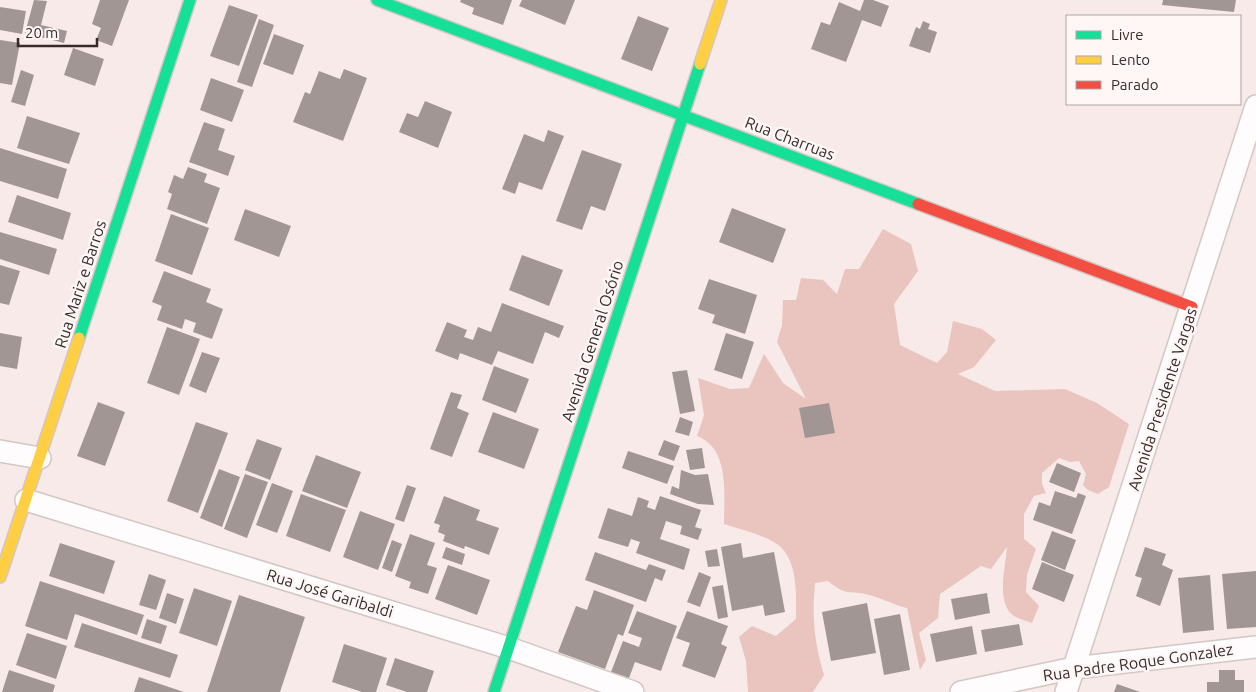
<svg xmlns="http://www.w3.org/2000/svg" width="1256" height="692" font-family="Ubuntu,sans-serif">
  <rect width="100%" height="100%" fill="#f8eae8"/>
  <path fill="#eac4be" d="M883 229 911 244 918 271 894 304 900 345 937 363 947 352 953 321 982 329 996 340 974 367 958 374 995 391 1065 389 1097 403 1129 424 1109 487 1098 494 1088 490 1083 485 1086 474 1079 461 1070 462 1059 458 1042 473V484L1046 493 1034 496 1024 514V539L1036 549 1027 574 1026 592 1039 606 1032 623C1026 621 1019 619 1014 616 995 603 1006 565 1007 547L991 569 981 566 940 594 938 618 919 633 926 660 920 670 907 608C894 605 882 598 869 595 847 589 849 598 828 581L815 583C812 618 814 641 824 675L813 692H748L746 661 739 637 752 626 776 636 796 619C796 594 799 554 772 541 757 533 739 529 724 524 724 493 730 449 697 436L704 415 698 378 730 389 749 388 764 354 783 383 806 399 777 342 782 325 783 300H796L801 278 823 280 837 294 845 269H859Z"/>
  <path fill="#a29695" d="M34 0 47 1 41 25 67 31 64 43 25 33Z
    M100 0H129L112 46 96 40 101 28 92 24Z
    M461 0H512L503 25 472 14 474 8 460 2Z
    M522 0H575L565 25 519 6Z
    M864 0H873L889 6 881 27 862 20 846 62 811 49 821 22 830 25 839 2 860 11Z
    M1163 0H1236L1234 12 1162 5Z
    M229 5 258 15 239 66 210 56Z
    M0 7 26 11 22 34 0 30Z
    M638 16 669 28 652 71 621 59Z
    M259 19 274 25 252 87 237 82Z
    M923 21 930 24 928 29 937 32 930 53 909 46 916 27 920 29Z
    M274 34 304 45 293 75 263 64Z
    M0 40 20 43 12 85 0 83Z
    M73 48 104 59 95 86 64 75Z
    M344 69 367 78 343 141 293 122 305 92 310 94 319 71 340 79Z
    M21 70 34 75 25 106 11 102Z
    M211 78 244 90 232 122 200 110Z
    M425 101 452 112 438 148 399 132 407 113 418 117Z
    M27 116 80 133 69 164 17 148Z
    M204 122 225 129 218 150 235 156 228 176 189 162Z
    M548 130 564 136 542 190 519 182 515 194 502 189 524 134 544 142Z
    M0 148 67 169 58 199 0 181Z
    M582 150 622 164 605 211 591 206 582 230 556 221Z
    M188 167 207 174 204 182 220 188 207 224 167 209 172 194 168 192 174 175 183 179Z
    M17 195 71 213 63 240 8 222Z
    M732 208 786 229 773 263 719 242Z
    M245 209 291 226 279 257 234 240Z
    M171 214 209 228 192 275 155 261Z
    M0 232 57 249 49 275 0 259Z
    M522 255 563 270 549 306 509 290Z
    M0 265 20 271 9 305 0 303Z
    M164 271 211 289 206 302 223 309 212 339 193 332 196 323 185 319 182 329 157 320 162 306 152 302Z
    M709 279 757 295 745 334 712 323 715 315 698 309Z
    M502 303 564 326 559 338 545 332 533 364 498 351 492 365 460 353 458 360 435 351 447 322 467 330 464 337 473 340 478 327 491 332Z
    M167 327 200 339 179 395 147 383Z
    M0 333 22 337 17 369 0 366Z
    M726 333 754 342 742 379 714 370Z
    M202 352 220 358 206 393 189 386Z
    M494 366 529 379 516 413 482 400Z
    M687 370 695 411 680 414 672 372Z
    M451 392 462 395 457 408 469 413 452 457 430 449Z
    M98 402 125 412 105 466 77 456Z
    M829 403 835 433 805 438 799 408Z
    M493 412 539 429 524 469 478 452Z
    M680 417 693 422 689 436 675 432Z
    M196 422 228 433 198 513 167 501Z
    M257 439 282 448 270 480 245 470Z
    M664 440 680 446 674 461 658 455Z
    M702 448 705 468 690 470 686 450Z
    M628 451 674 466 667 484 622 468Z
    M316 455 361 472 347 508 302 491Z
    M1057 463 1081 473 1074 492 1049 482Z
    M219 469 240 477 222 527 200 518Z
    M681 470 695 475 708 474 714 505 698 504 670 494 672 486 679 489Z
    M245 474 268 482 247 538 224 529Z
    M272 483 293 491 277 533 256 525Z
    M407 485 416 488 404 522 395 519Z
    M1055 491 1076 498 1078 493 1086 496 1072 534 1033 520 1039 502 1050 506Z
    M301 494 346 510 330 552 286 536Z
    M444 496 480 510 476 520 499 528 489 555 465 546 464 549 443 541 445 535 438 532 440 525 434 523Z
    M660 496 701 510 695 527 702 529 698 540 680 534 682 526 666 521 660 539 690 549 684 570 636 553 640 542 631 539 628 547 598 538 608 508 632 516 638 497 649 501 647 507 655 510Z
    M360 511 395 524 378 570 343 557Z
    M1052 531 1076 540 1065 570 1041 560Z
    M410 534 435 543 427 565 437 568 428 594 409 588 411 582 395 576Z
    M392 540 402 544 392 572 382 568Z
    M60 543 115 561 104 594 49 576Z
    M741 543 743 558 774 552 785 612 765 616 763 605 732 611 721 547Z
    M446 547 465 554 462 565 442 558Z
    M1145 547 1166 554 1162 565 1173 570 1160 606 1136 596 1142 578 1135 576Z
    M717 549 720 566 708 567 705 551Z
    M595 552 646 570 649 564 666 570 662 581 655 578 646 602 585 580Z
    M1042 562 1074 575 1064 602 1032 589Z
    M448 565 490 580 477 615 435 599Z
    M1256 571V627L1227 629 1222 574Z
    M699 572 711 577 700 607 687 602Z
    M149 574 166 580 156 610 139 605Z
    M1210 575 1214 630 1183 633 1178 578Z
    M40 581 144 615 137 635 75 614 67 640 25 626Z
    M723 585 728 617 718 619 712 587Z
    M194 588 232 601 217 646 179 633Z
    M594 590 634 605 623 636 618 634 605 669 558 652 576 606 587 610Z
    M167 593 184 599 176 624 159 618Z
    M987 593 990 613 955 620 951 599Z
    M239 595 305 617 280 692H207Z
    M867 603 876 653 831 661 822 612Z
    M637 611 677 626 661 671 635 662 629 678 611 672 623 641 639 647 642 638 628 633Z
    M687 611 728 626 721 644 727 647 715 678 682 666 690 643 676 638Z
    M900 614 910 670 884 675 874 619Z
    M147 619 167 626 161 644 141 638Z
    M82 623 178 655 170 678 74 647Z
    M1019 624 1023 645 985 652 981 630Z
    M972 626 977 654 936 662 930 634Z
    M27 633 67 646 56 679 16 665Z
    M344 644 387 658 376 692H362L332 682Z
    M395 658 434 671 427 692H407L386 685Z
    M9 670 55 685 53 692H2Z
    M1219 670H1235V680H1244V692H1207V682H1219Z
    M139 677 184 692H134Z
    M1117 684 1140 692H1114Z"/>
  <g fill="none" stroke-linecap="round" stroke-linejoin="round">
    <g stroke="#d3c7c5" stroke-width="24">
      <path id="street" d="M0 451 40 458
        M26 500 509 648 633 692
        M961 692 1074 668 1256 647
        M1066 692 1256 106"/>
    </g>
    <g stroke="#d3c7c5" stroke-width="14">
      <path id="fast" d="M377 0 918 204
        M79 338 190 0
        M494 692 700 64"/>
    </g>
    <g stroke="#d3c7c5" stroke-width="14">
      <path id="slow" d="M700 64 721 0
        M0 577 79 338"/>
    </g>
    <g stroke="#d3c7c5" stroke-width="14">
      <path id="jam" d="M918 204 1192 307"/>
    </g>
    <use href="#street" stroke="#fefcfc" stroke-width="21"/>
    <use href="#fast" stroke="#16e098" stroke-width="11"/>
    <use href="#slow" stroke="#ffcf43" stroke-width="11"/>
    <use href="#jam" stroke="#f24e42" stroke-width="11"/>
  </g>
  <g text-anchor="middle" stroke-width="5" stroke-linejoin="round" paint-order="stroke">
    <g font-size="16" fill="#362b29" stroke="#fef7f6">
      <text transform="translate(790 138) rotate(21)" y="6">Rua Charruas</text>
      <text transform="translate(80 284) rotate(-72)" y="6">Rua Mariz e Barros</text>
      <text transform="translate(592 341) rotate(-72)" y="6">Avenida General Osório</text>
      <text transform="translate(1162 399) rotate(-72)" y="6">Avenida Presidente Vargas</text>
      <text transform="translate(330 593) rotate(17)" y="6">Rua José Garibaldi</text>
      <text transform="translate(1138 662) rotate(-8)" y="6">Rua Padre Roque Gonzalez</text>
    </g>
  </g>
  <rect x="1066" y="15" width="175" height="90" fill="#fef7f6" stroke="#aea5a4"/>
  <rect x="1076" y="31" width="25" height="8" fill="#16e098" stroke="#aea5a4"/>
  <text x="1111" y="40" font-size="15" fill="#362b29">Livre</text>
  <rect x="1076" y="56" width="25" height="8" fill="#ffcf43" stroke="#aea5a4"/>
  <text x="1111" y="65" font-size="15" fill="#362b29">Lento</text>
  <rect x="1076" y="81" width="25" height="8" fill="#f24e42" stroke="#aea5a4"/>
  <text x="1111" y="90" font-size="15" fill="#362b29">Parado</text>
  <path d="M18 38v8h79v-8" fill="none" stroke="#362b29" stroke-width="2.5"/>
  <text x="25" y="38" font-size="15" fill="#362b29" stroke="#fef7f6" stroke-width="4" paint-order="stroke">20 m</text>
</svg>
